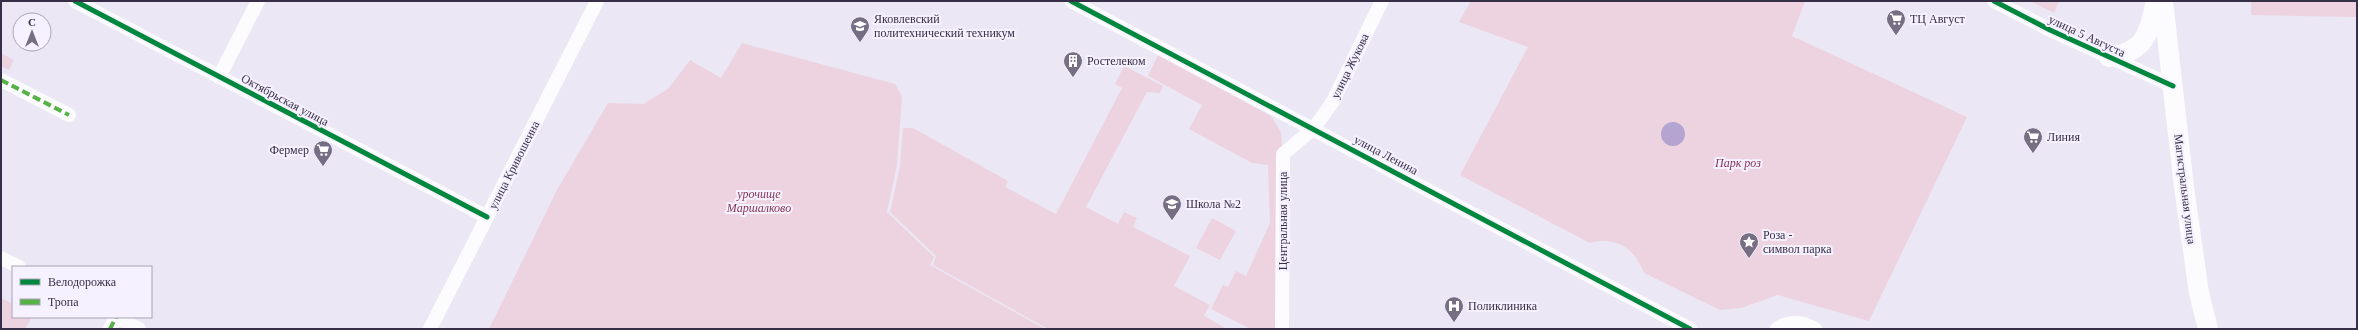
<svg xmlns="http://www.w3.org/2000/svg" width="2358" height="330" font-family="'Times New Roman',serif">
  <rect width="100%" height="100%" fill="#ebe7f5"/>
  <path fill="#edd3e0" d="M1471 1H1805L1792 36 1967 117 1869 321 1778 295 1741 308 1720 310 1644 273C1634 248 1617 236 1590 243L1460 175 1528 47 1459 22Z
    M2030 1H2059L2054 13Z
    M2251 1H2357V17L2251 15Z
    M742 43 895 84 902 96 897 165 887 212 934 257 930 265 1045 329H489L557 190 608 103 643 104 668 89 690 60 721 78Z
    M1 53 14 60 9 70 1 66Z
    M1158 55 1271 116 1281 132 1282 145V329H1251L1211 309 1223 285 1228 287 1236 271 1246 276 1270 223 1268 165 1252 163 1189 129 1202 105 1148 76Z
    M1124 66 1163 86 1160 93 1147 92 1086 207 1118 224 1124 212 1137 218 1133 227 1190 256 1174 286 1210 305 1204 316 1227 329H1048L933 265 936 256 890 212 900 166 903 128H913L1008 181 1005 187 1056 214 1122 88 1115 84Z
    M1212 218 1236 231 1220 260 1196 248Z
    M1 298 13 304V317H32L25 329H1Z"/>
  <path fill="#b3a4d1" d="M1661 134a12 12 0 1 1 24 0a12 12 0 1 1-24 0Z"/>
  <g fill="none" stroke-linecap="round" stroke-linejoin="round">
    <path stroke="#fcfbfe" stroke-width="14" d="M75 1 487 217
      M1071 1 1690 329
      M1994 1 2050 30 2173 86
      M219 77 258 1
      M1 80 69 115
      M1 258 19 267
      M110 329 116 317 139 329
      M430 329 597 1
      M1282 329 1283 154 1314 128 1332 103 1382 1
      M1777 329C1788 320 1804 322 1815 329"/>
    <path stroke="#fcfbfe" stroke-width="20" d="M2163 1 2184 187 2199 293 2208 329
      M2109 57C2147 51 2148 34 2156 1"/>
    <path stroke="#56b247" stroke-width="4" stroke-dasharray="8 4" stroke-linecap="butt" d="M1 80 69 115
      M110 329 116 317"/>
    <g stroke="#f5f1fe" stroke-width="8">
      <path id="cycleway" d="M75 1 487 217
        M1071 1 1690 329
        M1994 1 2050 30 2173 86"/>
    </g>
    <use href="#cycleway" stroke="#00873e" stroke-width="5"/>
  </g>
  <defs>
    <g id="supermarket-pin" transform="scale(1)"><path d="M0 17L-7.5 6A9.5 9.5 0 1 1 7.5 6Z" fill="#766f84" stroke="#f5f1fe"/><path d="M-6-5.5h2.5l.6 2H6L4.5 2H-2.5L-4.4-4H-6ZM-1.5 3.2a1.3 1.3 0 1 0 .1 0ZM3 3.2a1.3 1.3 0 1 0 .1 0Z" fill="#fff"/></g>
    <g id="university-pin" transform="scale(1)"><path d="M0 17L-7.5 6A9.5 9.5 0 1 1 7.5 6Z" fill="#766f84" stroke="#f5f1fe"/><path d="M0-5L7-2L0 1L-7-2ZM-4 1L0 2.5L4 1V4Q0 6-4 4Z" fill="#fff"/></g>
    <g id="building-pin" transform="scale(1)"><path d="M0 17L-7.5 6A9.5 9.5 0 1 1 7.5 6Z" fill="#766f84" stroke="#f5f1fe"/><path d="M-4-6H4V6H1V3H-1V6H-4ZM-2.5-4.3h1.7v1.8h-1.7ZM.8-4.3h1.7v1.8H.8ZM-2.5-1h1.7V.8h-1.7ZM.8-1h1.7V.8H.8Z" fill="#fff"/></g>
    <g id="school-pin" transform="scale(1)"><path d="M0 17L-7.5 6A9.5 9.5 0 1 1 7.5 6Z" fill="#766f84" stroke="#f5f1fe"/><path d="M0-5L7-2L0 1L-7-2ZM-4 1L0 2.5L4 1V4Q0 6-4 4Z" fill="#fff"/></g>
    <g id="sight-pin" transform="scale(1)"><path d="M0 17L-7.5 6A9.5 9.5 0 1 1 7.5 6Z" fill="#766f84" stroke="#f5f1fe"/><path d="M0-6L1.8-2.2L6-1.7L2.9 1.2L3.7 5.4L0 3.3L-3.7 5.4L-2.9 1.2L-6-1.7L-1.8-2.2Z" fill="#fff"/></g>
    <g id="hospital-pin" transform="scale(1)"><path d="M0 17L-7.5 6A9.5 9.5 0 1 1 7.5 6Z" fill="#766f84" stroke="#f5f1fe"/><path d="M-5-5h3v3.5h4V-5h3V5h-3V1.5h-4V5h-3Z" fill="#fff"/></g>
  </defs>
  <g fill-rule="evenodd">
    <use href="#supermarket-pin" x="1896" y="19"/>
    <use href="#university-pin" x="860" y="26"/>
    <use href="#building-pin" x="1073" y="61"/>
    <use href="#supermarket-pin" x="2033" y="137"/>
    <use href="#supermarket-pin" x="323" y="150"/>
    <use href="#school-pin" x="1172" y="204"/>
    <use href="#sight-pin" x="1749" y="242"/>
    <use href="#hospital-pin" x="1454" y="306"/>
  </g>
  <g text-anchor="middle" stroke-width="4" stroke-linejoin="round" paint-order="stroke">
    <g font-size="12" fill="#372e47" stroke="#f5f1fe" text-anchor="start">
      <text x="874" y="23">Яковлевский<tspan x="874" dy="14">политехнический техникум</tspan></text>
      <text x="1910" y="23">ТЦ Август</text>
      <text x="1087" y="65">Ростелеком</text>
      <text x="2047" y="141">Линия</text>
      <text x="309" y="154" text-anchor="end">Фермер</text>
      <text x="1186" y="208">Школа №2</text>
      <text x="1763" y="239">Роза -<tspan x="1763" dy="14">символ парка</tspan></text>
      <text x="1468" y="310">Поликлиника</text>
    </g>
    <g font-size="12" fill="#372e47" stroke="#f5f1fe">
      <text transform="translate(2087 36) rotate(25)" y="4">улица 5 Августа</text>
      <text transform="translate(1350 66) rotate(-64)" y="4">улица Жукова</text>
      <text transform="translate(285 100) rotate(28)" y="4">Октябрьская улица</text>
      <text transform="translate(1386 155) rotate(28)" y="4">улица Ленина</text>
      <text transform="translate(514 165) rotate(-63)" y="4">улица Кривошеина</text>
      <text transform="translate(2185 189) rotate(83)" y="4">Магистральная улица</text>
      <text transform="translate(1283 221) rotate(-90)" y="4">Центральная улица</text>
    </g>
    <g font-size="12" font-style="italic" fill="#883554" stroke="#f5f1fe">
      <text x="1738" y="167">Парк роз</text>
      <text x="759" y="198">урочище<tspan x="759" dy="14">Маршалково</tspan></text>
    </g>
  </g>
  <rect width="2358" height="330" fill="none" stroke="#372e47" stroke-width="4"/>
  <rect x="12" y="266" width="140" height="52" fill="#f5f1fe" stroke="#a9a3b5"/>
  <rect x="20" y="279" width="20" height="6" fill="#00873e" stroke="#a9a3b5"/>
  <text x="48" y="286" font-size="12" fill="#372e47">Велодорожка</text>
  <rect x="20" y="299" width="20" height="6" fill="#56b247" stroke="#a9a3b5"/>
  <text x="48" y="306" font-size="12" fill="#372e47">Тропа</text>
  <g transform="translate(32 32)"><circle r="19" fill="#f5f1fe" stroke="#a9a3b5"/>
  <path d="M0-3L7 15L0 10L-7 15Z" fill="#766f84"/>
  <text y="-6" font-size="11" font-weight="bold" text-anchor="middle" fill="#372e47">С</text>
  </g>
</svg>
